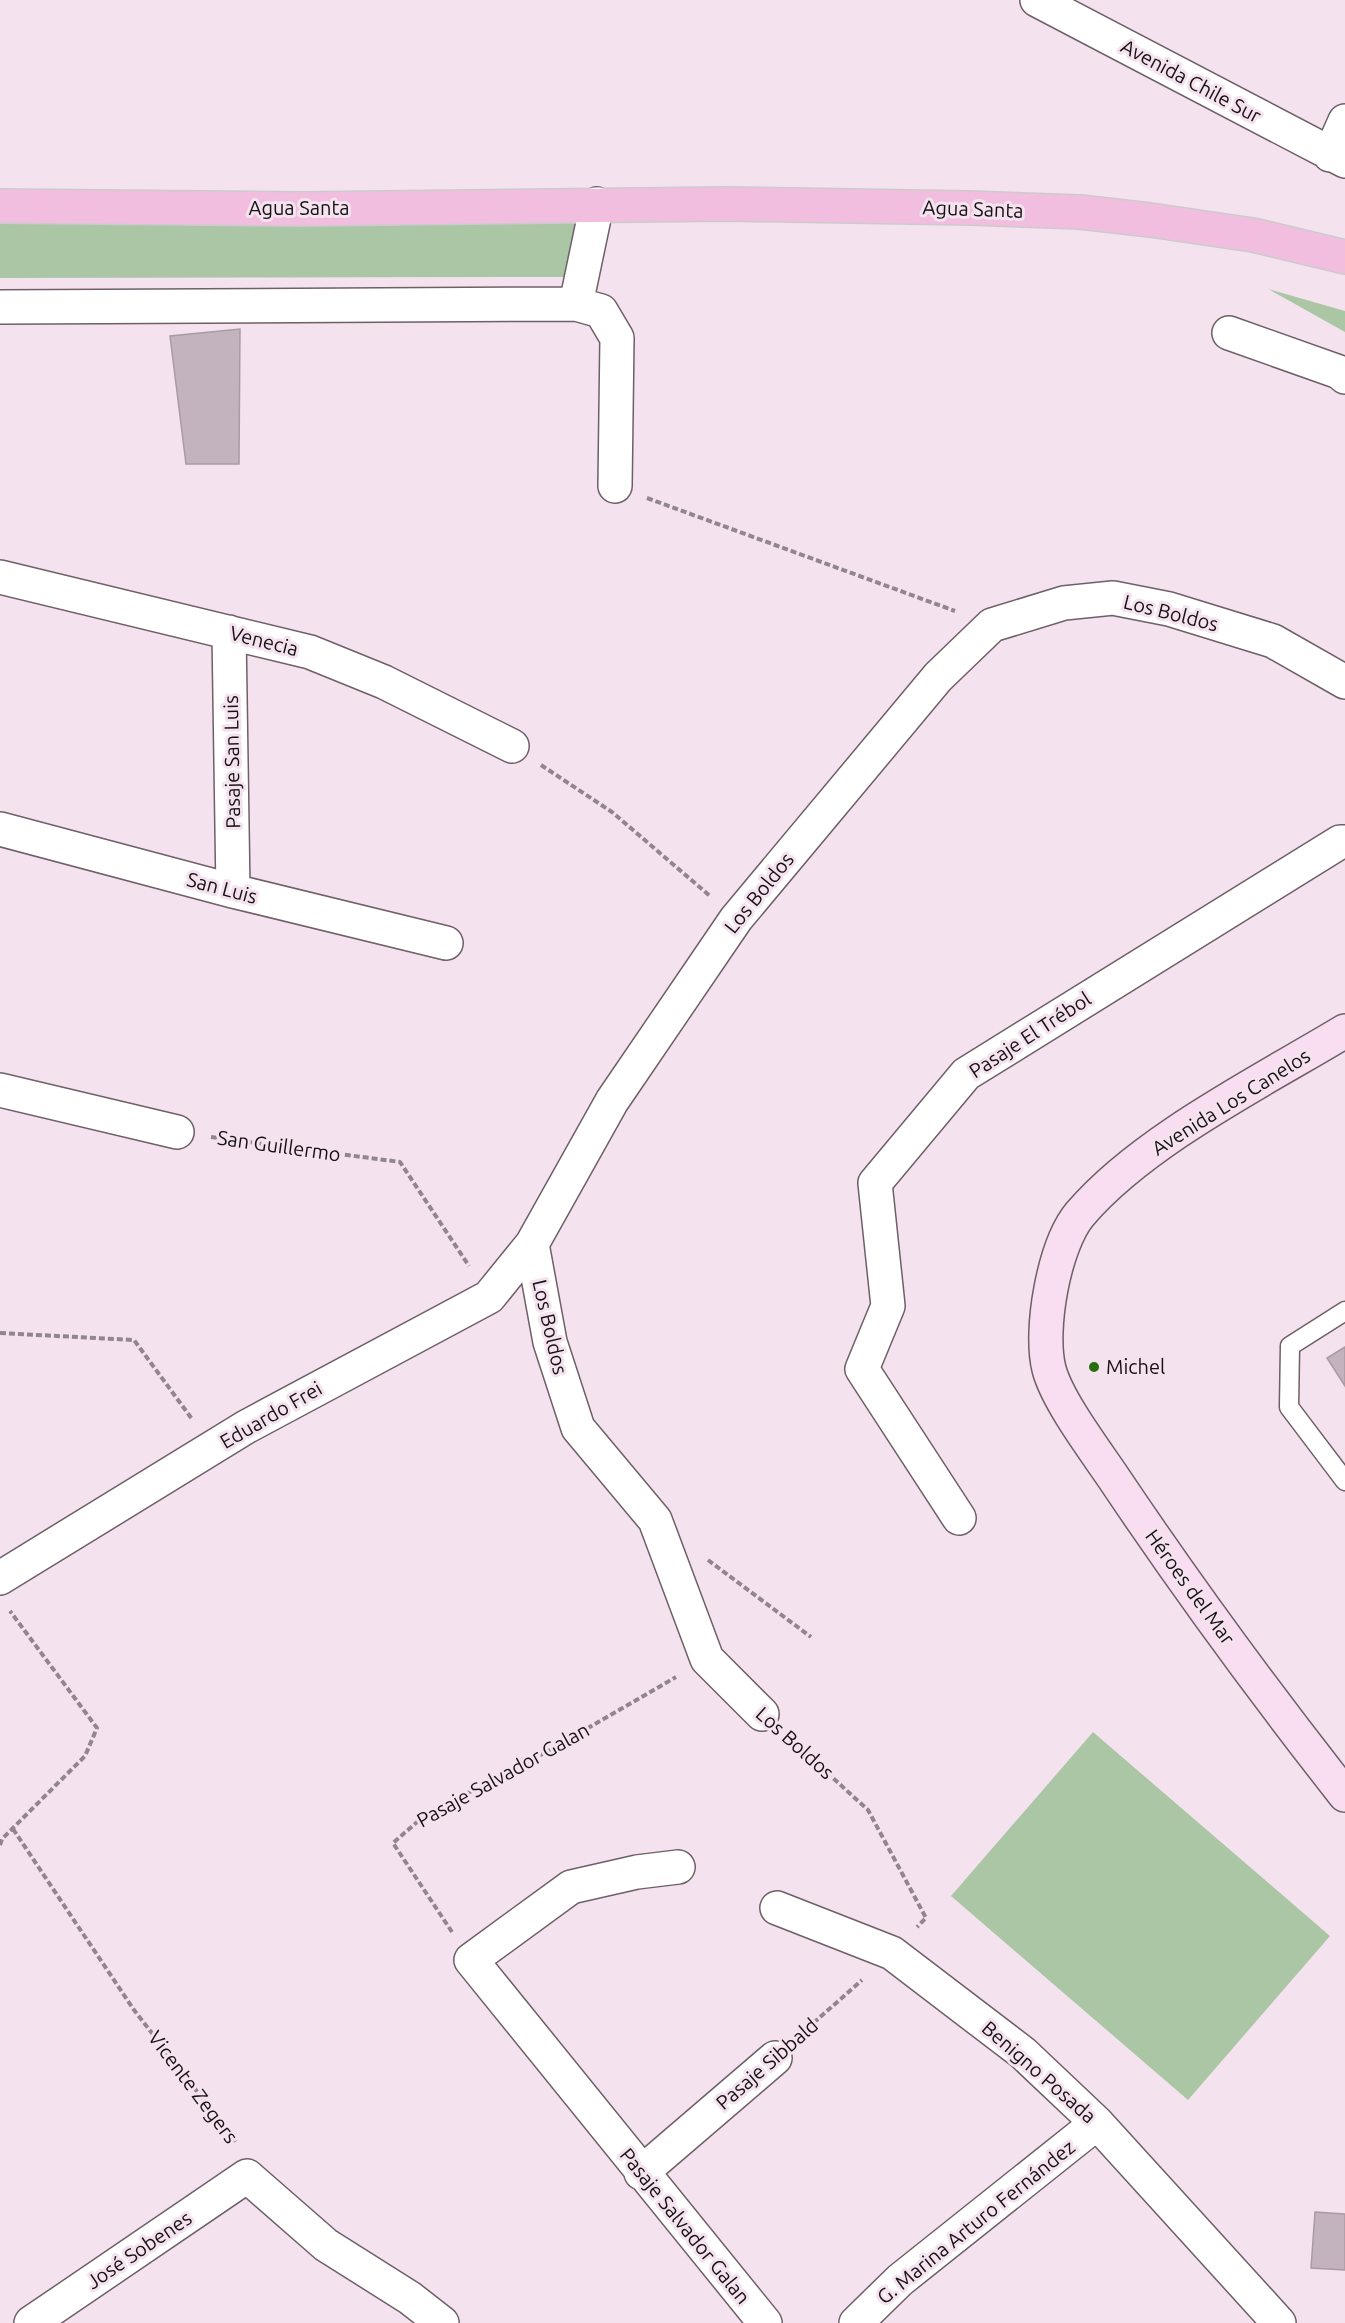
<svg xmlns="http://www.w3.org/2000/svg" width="1345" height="2323" font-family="Ubuntu,sans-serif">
  <rect width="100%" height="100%" fill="#f4e3ee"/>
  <path fill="#abc6a5" d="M610 201 580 277 0 278V208Z
    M1268 289 1345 311V332Z
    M1093 1732 1330 1936 1188 2100 951 1896Z"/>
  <path fill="#c3b3be" stroke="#aa9aa4" stroke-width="1.5" d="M240 329 239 464H186L170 336Z
    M1345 1347V1386L1327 1358Z
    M1315 2212 1345 2214V2270L1311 2268Z"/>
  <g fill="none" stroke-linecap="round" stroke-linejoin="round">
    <g stroke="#6e5f69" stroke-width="21">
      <path id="lane" d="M1345 1311 1290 1346 1289 1407 1345 1481"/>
    </g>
    <g stroke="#6e5f69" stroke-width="36">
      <path id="street" d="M1037 0 1345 161
        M1330 155 1345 121
        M576 304 597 204
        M0 307 576 304 601 311 617 338 615 486
        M1229 333 1339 372 1345 377
        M0 577 310 652 384 682 512 746
        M229 632 233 891
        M0 829 233 891 446 943
        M0 1090 177 1132
        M959 1518 862 1369 888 1306 875 1183 966 1074 1340 842H1345
        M0 1578 246 1427 489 1297 532 1244
        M762 1714 707 1659 655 1520 578 1428 550 1342 532 1244 612 1101 736 919 938 677 992 625 1064 603 1113 598 1169 609 1273 641 1345 682
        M678 1867 637 1872 571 1887 471 1960 765 2323
        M777 1908 892 1953 1023 2053 1097 2123 1279 2323
        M641 2173 775 2058
        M31 2323 247 2176 326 2245 410 2298 442 2323
        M856 2323 900 2280 1097 2123"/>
    </g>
    <g stroke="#6e5f69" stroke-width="36">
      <path id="secondary" d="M1345 1031C1262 1081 1142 1141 1080 1214 1054 1245 1039 1330 1049 1369 1057 1400 1094 1449 1113 1477 1186 1586 1264 1692 1345 1795"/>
    </g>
    <g stroke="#cccbcc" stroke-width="36">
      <path id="primary" d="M0 206 301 209 726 204 970 208 1080 212 1150 220 1253 235 1345 257"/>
    </g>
    <path stroke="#92868e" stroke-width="4" stroke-dasharray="6 3" stroke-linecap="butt" d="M647 498 955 611
      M541 765 612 812 710 896
      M211 1137 400 1162 469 1266
      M0 1333 134 1340 192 1419
      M708 1560 811 1637
      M787 1736 868 1810 926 1918 917 1927
      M13 1829 134 2010 237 2143
      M0 1845 2 1839 85 1756 97 1728 10 1611
      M452 1932 393 1843 424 1816 552 1749 676 1677
      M800 2035 862 1980"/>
    <use href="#lane" stroke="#fff" stroke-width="18"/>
    <use href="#street" stroke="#fff" stroke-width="33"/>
    <use href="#secondary" stroke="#f8def0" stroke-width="33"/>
    <use href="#primary" stroke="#f1bee0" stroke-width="33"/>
  </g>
  <circle fill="#256f0f" stroke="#f4e3ee" stroke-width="2" cx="1094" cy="1367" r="6"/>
  <g text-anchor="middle" stroke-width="6" stroke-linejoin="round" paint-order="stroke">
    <g font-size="20" fill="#171115" stroke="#f4e3ee">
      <text transform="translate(1191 81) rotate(28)" y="7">Avenida Chile Sur</text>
      <text x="299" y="215">Agua Santa</text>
      <text transform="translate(973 209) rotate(2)" y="7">Agua Santa</text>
      <text transform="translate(1171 613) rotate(14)" y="7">Los Boldos</text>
      <text transform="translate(264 641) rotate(14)" y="7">Venecia</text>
      <text transform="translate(232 762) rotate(-91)" y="7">Pasaje San Luis</text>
      <text transform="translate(222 888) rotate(15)" y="7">San Luis</text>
      <text transform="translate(759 893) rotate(-51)" y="7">Los Boldos</text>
      <text transform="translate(1030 1035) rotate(-33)" y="7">Pasaje El Trébol</text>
      <text transform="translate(1231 1102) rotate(-32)" y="7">Avenida Los Canelos</text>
      <text transform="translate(279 1146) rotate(8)" y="7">San Guillermo</text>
      <text transform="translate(550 1327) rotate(77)" y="7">Los Boldos</text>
      <text transform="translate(271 1415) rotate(-30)" y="7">Eduardo Frei</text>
      <text transform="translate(1190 1587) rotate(54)" y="7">Héroes del Mar</text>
      <text transform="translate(795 1743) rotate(42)" y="7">Los Boldos</text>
      <text transform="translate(503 1775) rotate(-29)" y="7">Pasaje Salvador Galan</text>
      <text transform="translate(767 2064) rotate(-41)" y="7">Pasaje Sibbald</text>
      <text transform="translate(1039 2072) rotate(41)" y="7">Benigno Posada</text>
      <text transform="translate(193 2087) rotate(53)" y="7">Vicente Zegers</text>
      <text transform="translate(976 2222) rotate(-39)" y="7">G. Marina Arturo Fernández</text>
      <text transform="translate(685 2226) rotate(51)" y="7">Pasaje Salvador Galan</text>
      <text transform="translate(139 2250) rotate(-34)" y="7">José Sobenes</text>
    </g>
    <g font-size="20" fill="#171115" stroke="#f4e3ee" text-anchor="start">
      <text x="1106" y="1374">Michel</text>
    </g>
  </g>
</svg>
